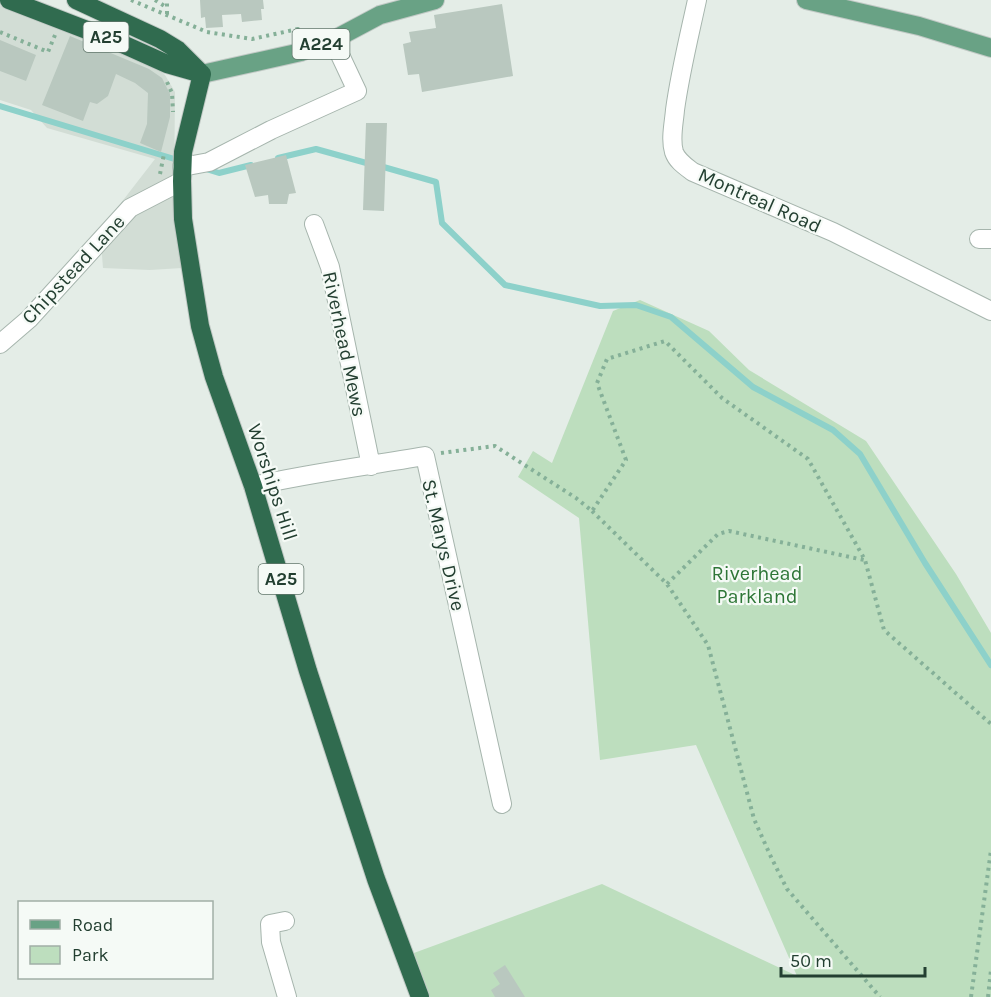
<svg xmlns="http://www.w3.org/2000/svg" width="991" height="997" font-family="Karla,sans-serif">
  <rect width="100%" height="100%" fill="#e4ede7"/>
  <path fill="#d2ddd5" d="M0 5 155 66 165 75 175 92 174 197 182 268 150 270 103 268 100 230 155 159 47 128 31 110 0 100Z"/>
  <path fill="#bddebe" d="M640 300 709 331 749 370 866 441 956 574 991 633V997H418L403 957 602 884 797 976 696 745 600 760 579 518 518 477 533 451 552 463 613 311Z"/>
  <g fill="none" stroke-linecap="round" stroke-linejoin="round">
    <path stroke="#8dd1ca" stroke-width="6" d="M0 106 181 161
      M278 158 316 149 370 164
      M380 166 436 182 442 223 505 285 600 306 636 305 671 317 753 387 833 430 860 454 925 563 991 665
      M206 169 219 173 251 165"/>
  </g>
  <path fill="#b9c8bf" d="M200 0H263L264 9H261L262 20 242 22 241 14 222 15 223 27 206 28 205 17 201 18Z
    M502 4 513 76 422 92 419 74 408 75 403 44 411 42 409 32 436 28 434 15Z
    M70 36 149 69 162 78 170 94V117L161 152 140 143 147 124 148 93 135 83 116 74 108 96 97 104 90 102 83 121 42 105Z
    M0 40 36 55 26 81 0 71Z
    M366 123H387L384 211 363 210Z
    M286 155 296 193 289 194 287 204H269L268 195 255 197 245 165Z
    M505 965 525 997H495L491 990 500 984 493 973Z"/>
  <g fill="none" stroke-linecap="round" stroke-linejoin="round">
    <g stroke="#a6b5ad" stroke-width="20">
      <path id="minor" d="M697 0C689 37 680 73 675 110 674 123 670 139 674 152 677 161 685 166 693 172L833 232 991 311
        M182 167 209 162 271 130 357 91 333 40
        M314 224 330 267 371 466
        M979 239H991
        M0 344 29 319 130 208 182 181
        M253 486C309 473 367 466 425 456L502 804
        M285 921 270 924 271 942 287 997"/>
    </g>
    <g stroke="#c1c9c5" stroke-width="20">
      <path id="major" d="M806 0 919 26 991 48
        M202 74 301 52 333 40 380 15 435 0"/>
    </g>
    <g stroke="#c1c9c5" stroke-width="20">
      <path id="highway" d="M9 0 118 42 167 64 202 74
        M76 0 160 39 178 50 200 72
        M202 74 183 152 182 181 183 219 200 326 214 377 253 486 308 671 376 879 420 997"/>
    </g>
    <path stroke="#85b098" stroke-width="4" stroke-dasharray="3 4.5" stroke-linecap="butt" d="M131 0 207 32 252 39 298 29 300 33
      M155 0 166 7
      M167 14V0
      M0 32 48 52 55 35
      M167 82 172 93 173 112
      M160 174 164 154
      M441 453 495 446 576 498 592 511 626 460 597 383 607 359 665 341 722 398 808 459 865 560 884 630 991 724
      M592 511 667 584 708 645 754 819 771 857 787 889 880 997
      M667 584 718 534 729 531 864 560
      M971 997 991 850
      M988 997 991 970"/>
    <use href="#minor" stroke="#fff" stroke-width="18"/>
    <use href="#major" stroke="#69a285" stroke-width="18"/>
    <use href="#highway" stroke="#306b4f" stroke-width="18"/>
  </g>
  <g text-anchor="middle" stroke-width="4.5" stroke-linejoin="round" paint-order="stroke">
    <g fill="#f5faf6" stroke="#62776c" stroke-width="1.5">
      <rect x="83.5" y="22" width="45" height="30" rx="4.5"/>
      <rect x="292.5" y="29" width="57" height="30" rx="4.5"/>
      <rect x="258.5" y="564" width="45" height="30" rx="4.5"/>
    </g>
    <g font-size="18" font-weight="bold" fill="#233f31">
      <text x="106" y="43">A25</text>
      <text x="321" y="50">A224</text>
      <text x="281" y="585">A25</text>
    </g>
    <g font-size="20" fill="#233f31" stroke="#f5faf6">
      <text transform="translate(760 200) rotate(24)" y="7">Montreal Road</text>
      <text transform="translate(73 269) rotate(-47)" y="7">Chipstead Lane</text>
      <text transform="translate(345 344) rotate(78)" y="7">Riverhead Mews</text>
      <text transform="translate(273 482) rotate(72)" y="7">Worships Hill</text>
      <text transform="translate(444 545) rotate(77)" y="7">St. Marys Drive</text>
    </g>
    <g font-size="20" fill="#2e7637" stroke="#f5faf6">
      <text x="757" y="580">Riverhead<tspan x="757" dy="23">Parkland</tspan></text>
    </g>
  </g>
  <rect x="18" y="901" width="195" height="78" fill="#f5faf6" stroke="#a1afa7" stroke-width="1.5"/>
  <rect x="30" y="920" width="30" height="9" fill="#69a285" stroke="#a1afa7" stroke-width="1.5"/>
  <text x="72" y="931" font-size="18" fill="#233f31">Road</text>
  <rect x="30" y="946" width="30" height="18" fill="#bddebe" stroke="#a1afa7" stroke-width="1.5"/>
  <text x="72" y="961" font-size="18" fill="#233f31">Park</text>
  <path d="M781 967v9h144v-9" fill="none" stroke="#233f31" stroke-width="3"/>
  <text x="790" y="967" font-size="18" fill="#233f31" stroke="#f5faf6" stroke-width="4.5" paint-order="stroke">50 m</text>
</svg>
